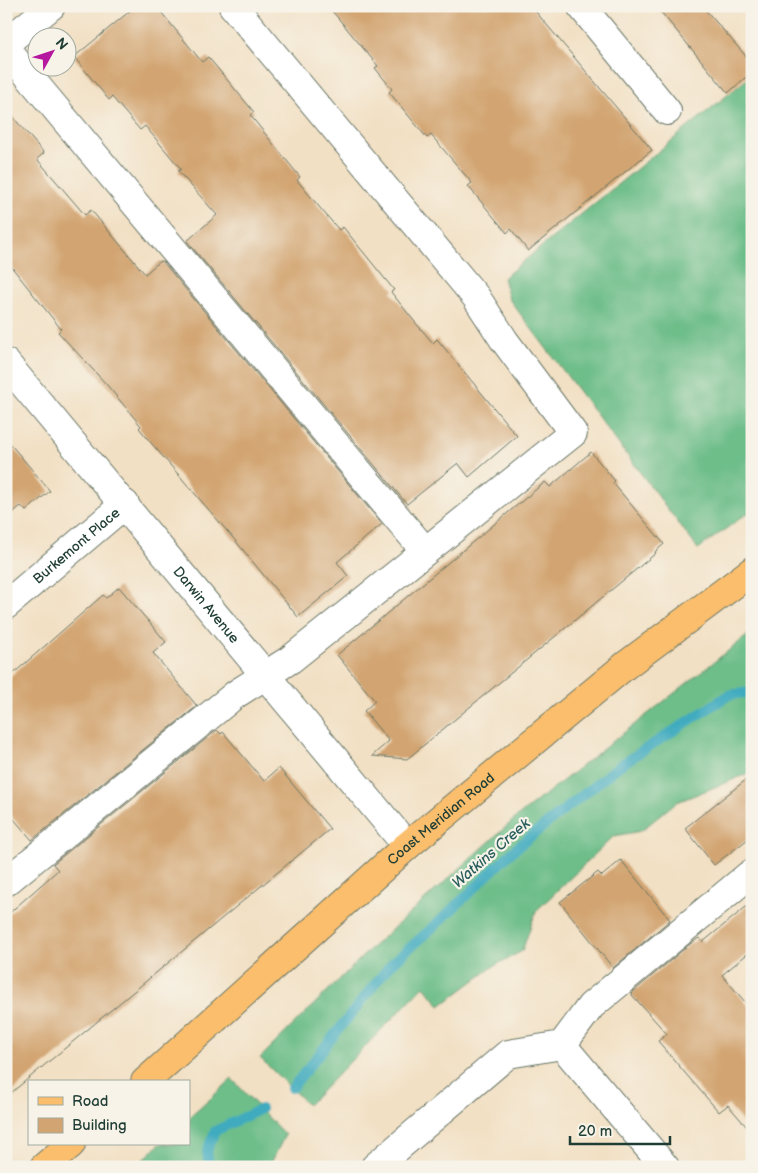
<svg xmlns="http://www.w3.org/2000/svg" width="758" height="1173" font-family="'Balsamiq Sans',sans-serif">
  <rect width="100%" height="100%" fill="#f7f3e8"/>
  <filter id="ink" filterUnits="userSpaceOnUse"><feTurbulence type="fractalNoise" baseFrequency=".02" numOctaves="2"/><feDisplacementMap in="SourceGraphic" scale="10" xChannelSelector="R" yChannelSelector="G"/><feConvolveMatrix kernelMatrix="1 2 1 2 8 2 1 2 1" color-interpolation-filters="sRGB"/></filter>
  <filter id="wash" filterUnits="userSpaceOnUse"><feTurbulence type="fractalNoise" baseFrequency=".0096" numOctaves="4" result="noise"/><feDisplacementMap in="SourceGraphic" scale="20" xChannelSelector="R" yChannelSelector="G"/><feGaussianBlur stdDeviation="1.12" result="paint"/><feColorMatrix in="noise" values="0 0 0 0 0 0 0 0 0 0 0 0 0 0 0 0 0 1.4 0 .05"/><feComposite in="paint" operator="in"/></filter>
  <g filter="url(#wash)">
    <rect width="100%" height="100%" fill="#f2e0c4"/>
    <path fill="#6ebe8a" stroke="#467e5f" d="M752 75V510L698 549 509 299 503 278Z
      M752 632V772L675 803 641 831 614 836 536 911 522 951 494 966 440 1006 424 986 308 1105 260 1058 369 950 518 816Z
      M232 1079 285 1135 269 1167H135L160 1144H189V1118Z"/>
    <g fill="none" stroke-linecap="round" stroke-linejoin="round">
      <path stroke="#40abbf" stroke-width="10" d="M292 1088 391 964 439 922 514 850 619 766 729 695 752 692
        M209 1167 207 1151 215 1131 261 1109"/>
    </g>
    <g id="blocks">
      <path fill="#d2a471" d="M136 6H156L202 62 208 57 254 112 250 115 300 177 297 180 320 208 339 230 343 227 394 290 391 292 414 321 433 343 437 339 517 436 469 477 458 463 407 504 187 241 217 215 178 171 181 169 145 126 140 130 112 97 109 100 74 57Z
        M328 6H531L652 150 528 251 511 229 507 233 468 186 472 183 431 135 427 138 389 92 392 89 375 68 378 66Z
        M656 6H702L752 63V72L728 93Z
        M6 109 44 153 37 159 85 215 91 210 145 274 160 261 163 262 382 524 337 562 348 576 298 617 234 539 152 444 139 428 141 426 107 385 58 332 61 329 6 260Z
        M6 439 50 491 26 511 21 506 6 518Z
        M591 452 615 481 613 483 664 544 655 552 656 553 407 759 372 756 389 741 364 711 375 701 337 655 545 482 550 487Z
        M119 587 166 642 153 653 197 706 32 840 6 810V680L103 595 106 598Z
        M217 730 221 734 223 732 264 781 279 768 330 829 6 1097V916L58 870 53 864Z
        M752 775V836L714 865 685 828Z
        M621 860 670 920 613 968 560 902 598 872 602 876Z
        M752 902V950L722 975 752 1010V1133L728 1105 719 1112 685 1073 658 1041 667 1034 632 995 633 992 690 944 699 938 703 942Z"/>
    </g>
  </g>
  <g filter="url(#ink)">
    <use href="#blocks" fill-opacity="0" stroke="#697666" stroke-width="1"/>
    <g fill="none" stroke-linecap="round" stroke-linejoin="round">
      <g stroke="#697666" stroke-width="30">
        <g id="minor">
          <path d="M581 6 667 111"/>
          <path d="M6 43 51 6"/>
          <path d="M6 49 425 551"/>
          <path id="s1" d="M6 363 407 846"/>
          <path id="s2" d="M6 605 125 504"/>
          <path d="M6 882 236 694 291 659 573 433 504 340 476 297 233 6"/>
          <path d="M562 1045 665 1167"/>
          <path d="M375 1167 508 1054 562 1045 591 1006 749 875 752 879"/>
        </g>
      </g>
      <g stroke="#697666" stroke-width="30">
        <g id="major">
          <path id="s3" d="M145 1082 407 846 626 665 752 571"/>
          <path d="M44 1167 71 1144"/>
        </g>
      </g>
      <use href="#minor" stroke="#fff" stroke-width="28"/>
      <use href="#major" stroke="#fabe6d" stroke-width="28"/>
    </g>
  </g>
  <g text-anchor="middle" stroke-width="4.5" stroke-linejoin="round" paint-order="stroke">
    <g font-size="14" fill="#1f3d34" stroke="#f7f3e8">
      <text dy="5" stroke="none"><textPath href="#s2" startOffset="92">Burkemont Place</textPath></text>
      <text dy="5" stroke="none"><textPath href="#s1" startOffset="314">Darwin Avenue</textPath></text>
      <text dy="5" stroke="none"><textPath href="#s3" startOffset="396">Coast Meridian Road</textPath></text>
    </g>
    <g font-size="15" font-style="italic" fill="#295e5e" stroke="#f7f3e8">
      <text transform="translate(491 853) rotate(-41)" y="5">Watkins Creek</text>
    </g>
  </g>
  <rect width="758" height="1173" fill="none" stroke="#f7f3e8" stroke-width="25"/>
  <rect x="28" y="1080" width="162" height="65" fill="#f7f3e8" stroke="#a1aaa0"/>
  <rect x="38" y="1097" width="25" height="8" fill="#fabe6d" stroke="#a1aaa0"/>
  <text x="72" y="1106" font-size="15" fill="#1f3d34">Road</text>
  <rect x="38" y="1118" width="25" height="15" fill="#d2a471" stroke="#a1aaa0"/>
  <text x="72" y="1130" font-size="15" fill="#1f3d34">Building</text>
  <g transform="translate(52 52) rotate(50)"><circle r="24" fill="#f7f3e8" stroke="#a1aaa0"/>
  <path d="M0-4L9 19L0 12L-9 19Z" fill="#b5179e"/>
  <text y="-8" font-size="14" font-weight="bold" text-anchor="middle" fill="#1f3d34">N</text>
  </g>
  <path d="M570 1136v8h100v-8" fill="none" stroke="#1f3d34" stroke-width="2.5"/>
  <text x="578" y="1136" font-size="15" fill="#1f3d34" stroke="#f7f3e8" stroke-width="4" paint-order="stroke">20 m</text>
</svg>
